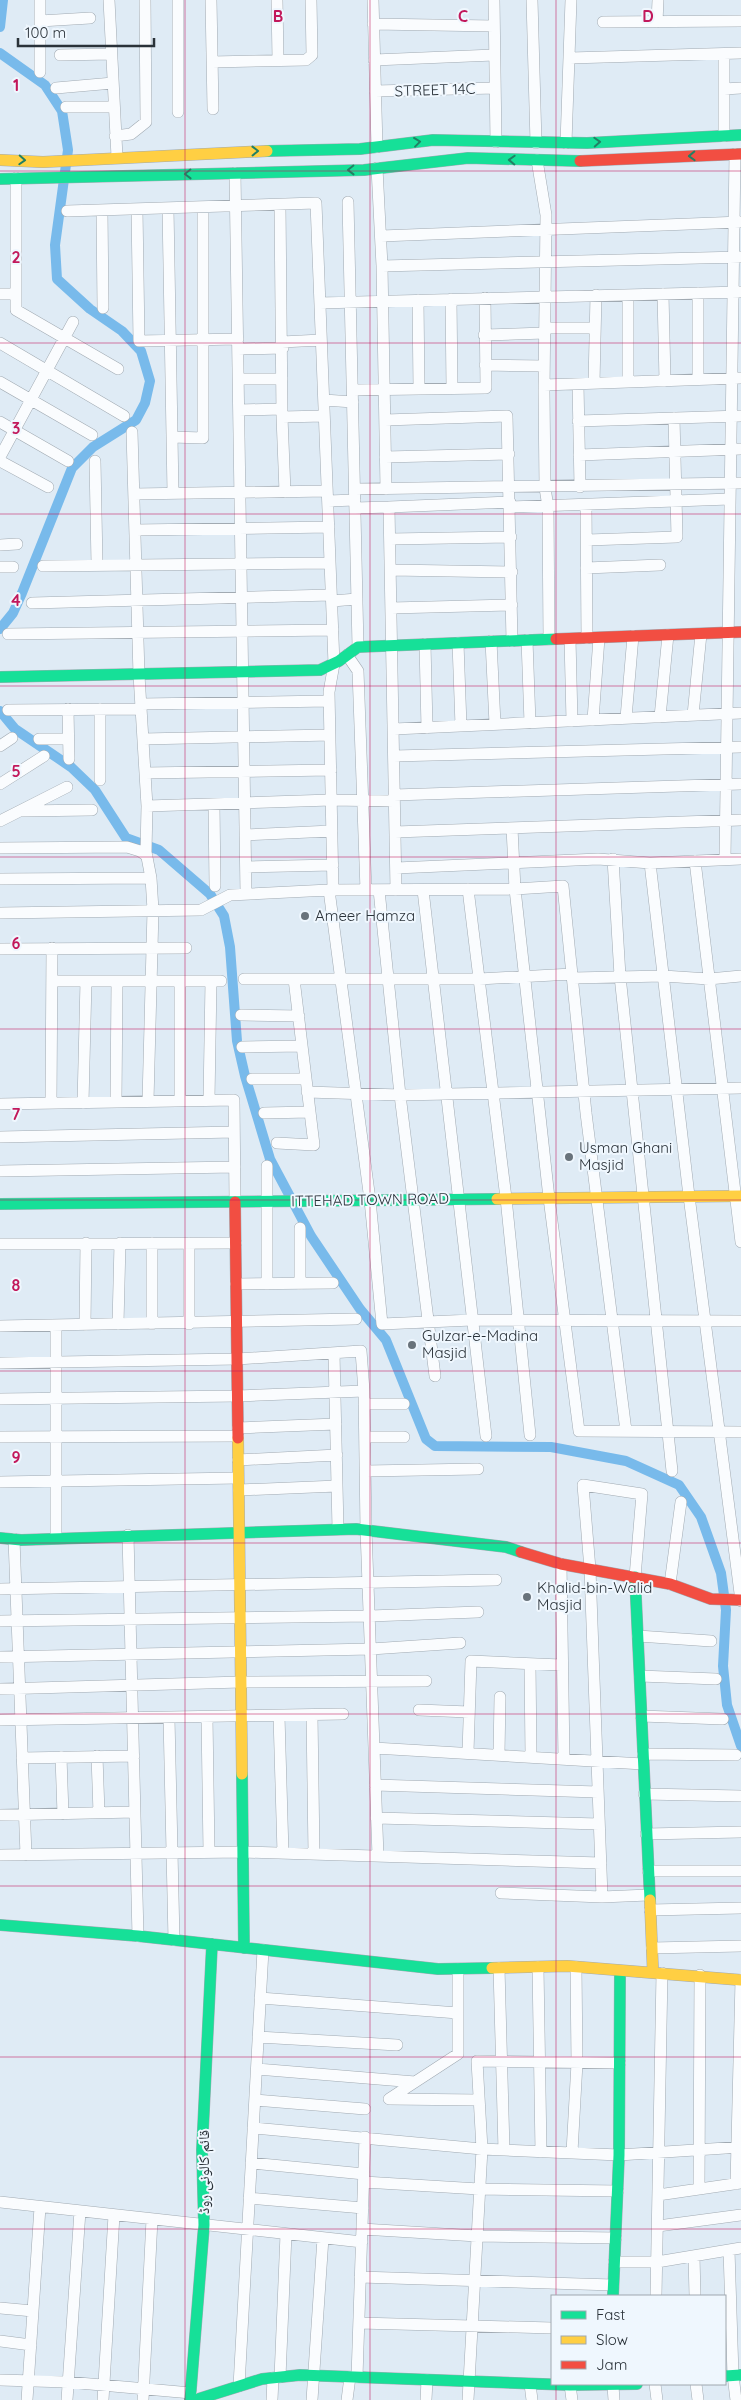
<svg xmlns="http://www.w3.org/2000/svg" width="741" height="2400" font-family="Quicksand,'Noto Naskh Arabic',sans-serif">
  <rect width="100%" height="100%" fill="#dfebf5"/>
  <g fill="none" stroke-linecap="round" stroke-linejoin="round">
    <path stroke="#78baeb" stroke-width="10" d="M0 27 3 0
      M0 53 45 85 62 111 68 150 55 245 57 279 90 309 122 331 141 351 150 381 145 403 136 420 93 447 72 468 22 593 13 613 0 629
      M0 711 15 729 71 767 95 790 126 838 159 850 210 894 224 916 230 947 237 1041 245 1076 270 1159 311 1236 360 1309 386 1340 426 1439 435 1446 551 1447 626 1461 679 1485 701 1517 721 1573 726 1610 723 1666 727 1705 741 1746"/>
    <g stroke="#a1aab2" stroke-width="12">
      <path id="street" d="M40 0V72
        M109 0 117 157
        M178 0V112
        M211 0 213 109
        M277 0 278 60
        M373 0 377 147
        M494 0 496 142
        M532 0 536 143
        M40 21 90 18
        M603 22 741 21
        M657 22 658 0
        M373 24 494 26
        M724 54V136
        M60 55 111 54
        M570 58 741 53
        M374 60 494 55
        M212 62 306 60 312 55 311 0
        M56 88 113 83
        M724 89 741 88
        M375 91 495 88
        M66 107H114
        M115 136 131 134 146 122 145 0
        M566 143 571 0
        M537 160 546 215 544 391 545 488 548 507 549 639
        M377 168 382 266 740 257
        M235 173 246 894
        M16 178V310L118 369
        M348 202 358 647
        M280 205 282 417 285 492
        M168 208 173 493
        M137 209 139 341 238 339
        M102 210 103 308
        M67 211 316 203 334 664 329 692 333 890
        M381 236 741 222
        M382 266 386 489
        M698 293V379
        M0 294H16
        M663 294 665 381
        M628 295V382
        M451 299 452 388
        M418 300 419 389
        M320 303 741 292
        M545 328H595
        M484 335 545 333
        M282 342 321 340
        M0 343 124 416
        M238 349 283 348
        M485 365 544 366
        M239 379H282
        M0 382 92 435
        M594 383 596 295
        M578 384 580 487
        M544 385 741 378
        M353 390 486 388 485 298
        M324 400 353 402
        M239 410 282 409
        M282 417 324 416
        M385 420 507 416 512 641
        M578 421 741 416
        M0 422 68 461
        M132 432 139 675 147 806 146 852 151 878 153 910 148 1101
        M172 437 203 438V207
        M579 455 741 449
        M0 457 73 322
        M385 457 509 454
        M0 461 48 487
        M95 461 97 564
        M355 489 741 483
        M134 494 327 491
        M328 501 355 500
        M586 505 587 638
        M389 507 510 502
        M510 507 730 499
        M355 508 389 507 396 890
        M135 530 329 527
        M390 539 511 537
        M587 540 677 537 674 418
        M0 545 17 544
        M43 566 330 563
        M0 567H13
        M586 568 660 565
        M391 570 512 572
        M332 601 357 599
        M32 603 331 595
        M391 608 512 605
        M8 634 333 630
        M570 639 572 721
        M527 640 530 723
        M491 641 495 724
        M458 643 461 726
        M425 644 427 728
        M347 655 358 671 366 890
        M141 704 329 701
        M68 709 69 759
        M100 709V780
        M8 710 141 709
        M693 715 701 634
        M660 717 668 635
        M626 718 633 636
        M593 720 599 638
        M394 729 741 713
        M39 739H68
        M143 739 330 735
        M0 746 12 738
        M394 756 741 747
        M145 773 331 770
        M0 784 44 756
        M394 795 741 784
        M214 804 215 886
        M147 806 331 800 394 801
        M22 811 92 810
        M0 821 67 787
        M512 828 515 889 563 886 586 1113 626 1431
        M395 832 741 820
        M245 835 332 831
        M0 848 127 847 140 851 147 856
        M613 859 620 976 672 1471
        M725 859 735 154
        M695 861 741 1242
        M650 863 689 1196 741 1601
        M246 867 333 865
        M396 868 598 859 650 863 741 859
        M0 879 151 878
        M468 889 506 1198 530 1435
        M329 890 370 1200 382 1324 472 1320 741 1321
        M423 890 486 1436
        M0 913 201 910 230 895 329 890 515 889 549 1198 579 1431 741 1432
        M0 949 186 948
        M573 978 663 976 709 979 741 976
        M244 979H479L572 974
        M52 981H221
        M241 1015 299 1016
        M242 1047 302 1046
        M252 1079H306
        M307 1092 400 1095 379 890
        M209 1100 211 981
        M180 1101V981
        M116 1102 117 981
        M51 1103 52 948
        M83 1103 86 981
        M0 1104 234 1100 235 1202
        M264 1113 310 1112
        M0 1137 234 1132
        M277 1143 314 1145 294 979
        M267 1166V1284
        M0 1171 235 1167
        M0 1244 236 1243
        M236 1284 333 1283
        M300 1284V1228
        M118 1324 120 1243
        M152 1324V1243
        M189 1324V1243
        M85 1325 86 1243
        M0 1326 356 1319
        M334 1353 338 1529
        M0 1363 237 1359 361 1351 364 1391
        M435 1376 400 1095 741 1088
        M0 1399 238 1396 364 1391 366 1530 378 1856
        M364 1404H404
        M238 1428 336 1424
        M0 1437 238 1436
        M365 1437H404
        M238 1460 337 1455
        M366 1471 478 1469
        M0 1482 238 1478
        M239 1490 337 1486
        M128 1535 138 1936
        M56 1538V1325
        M14 1539 26 1855
        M561 1564 564 1759
        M635 1577 642 1494 583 1485 590 1569 602 1897 648 1895
        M670 1584 681 1502
        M0 1589 496 1580
        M0 1621 370 1616 478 1612
        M638 1636 711 1641
        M0 1657 371 1649 460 1643
        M530 1664 531 1756
        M640 1676 716 1679
        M0 1689 241 1682 426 1681
        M419 1710 469 1712
        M312 1715 314 1854
        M279 1716 283 1853
        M641 1716 723 1719
        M207 1717 209 1852
        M169 1718 174 1940
        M0 1720 343 1714
        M374 1748 643 1764
        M468 1752 471 1661 561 1665
        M499 1754 500 1697
        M643 1754 736 1755
        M97 1756 99 1813
        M61 1757 63 1814
        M22 1758 134 1756
        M375 1785 598 1792
        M644 1794 741 1796
        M0 1815 135 1812
        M376 1818 599 1824
        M646 1834 741 1832
        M0 1855 243 1852 601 1863
        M648 1871H741
        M501 1893 602 1897
        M650 1910 741 1908
        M652 1948 741 1946
        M538 1967 541 2152
        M499 1968 504 2150
        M458 1969V2054L389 2099 479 2100
        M260 1998 458 2013
        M258 2037 397 2045
        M257 2069 415 2082
        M255 2100 365 2109
        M253 2128 482 2149 619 2155 741 2147
        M572 2152 577 2063 576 1967
        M251 2163 364 2174
        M364 2182 479 2189 618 2191
        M736 2184 741 1980
        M699 2189 700 1975
        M658 2195 741 2183
        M249 2198 363 2208
        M0 2202 362 2242
        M658 2226 741 2215
        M362 2229 477 2236 616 2238
        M729 2250 733 2375 736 2400
        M694 2256 695 2296
        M614 2262H657L741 2248
        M360 2277 613 2285
        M656 2296 662 1973
        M0 2308 33 2311
        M359 2323 552 2328
        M0 2341 31 2345
        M280 2377 286 2234
        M357 2377 365 2137
        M0 2380 68 2382 191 2393
        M530 2384 532 2400
        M655 2384 657 2400
        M696 2384 698 2400
        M570 2385 572 2400
        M239 2386 263 1950
        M613 2386 614 2400
        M27 2400 40 2207
        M67 2400 80 2211
        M103 2400 114 2215
        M143 2400 152 2219
        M272 2400 273 2378
        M312 2400 323 2238
        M347 2400 350 2377
        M426 2400 427 2380
        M468 2400 482 2149 477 2061 620 2063"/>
    </g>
    <g stroke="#a1aab2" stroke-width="12">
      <path id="fast" d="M267 151 360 149 433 140 587 143 741 135
        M0 179 364 170 468 158 580 161
        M0 677 320 670 339 661 358 647 556 639
        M0 1204 497 1199
        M0 1538 21 1540 356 1529 506 1547 521 1552
        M635 1577 650 1900
        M242 1774 244 1948
        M0 1925 138 1936 438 1969 492 1968
        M613 2296 619 2155 620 1971
        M725 2376 741 2375
        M190 2400 204 2225 202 2150 212 1944
        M195 2400 262 2379 300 2375 570 2385 637 2384"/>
    </g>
    <g stroke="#a1aab2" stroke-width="12">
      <path id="slow" d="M0 160 43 162 267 151
        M497 1199 741 1196
        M238 1438 242 1774
        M650 1900 653 1973
        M492 1968 567 1966 741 1980"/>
    </g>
    <g stroke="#a1aab2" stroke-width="12">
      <path id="jam" d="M580 161 741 154
        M556 639 741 632
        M235 1202 238 1438
        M521 1552 561 1564 670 1584 711 1599 741 1600"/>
    </g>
    <use href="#street" stroke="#fafcfe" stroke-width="11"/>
    <use href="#fast" stroke="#16e098" stroke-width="11"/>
    <use href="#slow" stroke="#ffcf43" stroke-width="11"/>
    <use href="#jam" stroke="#f24e42" stroke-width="11"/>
  </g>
  <defs><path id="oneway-chevron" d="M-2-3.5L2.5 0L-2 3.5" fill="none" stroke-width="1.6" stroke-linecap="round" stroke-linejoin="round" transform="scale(1.25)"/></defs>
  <g stroke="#218064">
    <use href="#oneway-chevron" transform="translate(417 142) rotate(-7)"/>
    <use href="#oneway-chevron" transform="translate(597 142) rotate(-3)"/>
    <use href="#oneway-chevron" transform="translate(255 151) rotate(-1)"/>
    <use href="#oneway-chevron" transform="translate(692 156) rotate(178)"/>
    <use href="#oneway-chevron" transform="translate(22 160) rotate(3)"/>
    <use href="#oneway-chevron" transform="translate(512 160) rotate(-178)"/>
    <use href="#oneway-chevron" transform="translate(351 170) rotate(179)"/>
    <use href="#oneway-chevron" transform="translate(188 174) rotate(179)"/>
  </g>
  <path fill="none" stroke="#c2185b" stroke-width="1" stroke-opacity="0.55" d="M185 0V2400M370 0V2400M556 0V2296M0 171H741M0 343H741M0 514H741M0 686H741M0 857H741M0 1029H741M0 1200H741M0 1371H741M0 1543H741M0 1714H741M0 1886H741M0 2057H741M0 2229H741M556 2384V2400"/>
  <g fill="#69737b" stroke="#eff7fe" stroke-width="2">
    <circle cx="305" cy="916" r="5"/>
    <circle cx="569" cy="1157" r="5"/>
    <circle cx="412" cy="1345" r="5"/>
    <circle cx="527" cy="1597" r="5"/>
  </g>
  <g text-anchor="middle" stroke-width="4" stroke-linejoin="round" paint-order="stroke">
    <g font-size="15" fill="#2a3239" stroke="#eff7fe">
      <text transform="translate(435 90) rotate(-2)" y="5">STREET 14C</text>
      <text transform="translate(370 1200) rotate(-1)" y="5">ITTEHAD TOWN ROAD</text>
      <text transform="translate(204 2172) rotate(-90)" y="5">قائم کالونی روڈ</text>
    </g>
    <g font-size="15" fill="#2a3239" stroke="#eff7fe" text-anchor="start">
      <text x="315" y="921">Ameer Hamza</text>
      <text x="579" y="1153">Usman Ghani<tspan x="579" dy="17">Masjid</tspan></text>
      <text x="422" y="1341">Gulzar-e-Madina<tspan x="422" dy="17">Masjid</tspan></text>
      <text x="537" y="1593">Khalid-bin-Walid<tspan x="537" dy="17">Masjid</tspan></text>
    </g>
  </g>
  <g font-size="16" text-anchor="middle" font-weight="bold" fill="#c2185b" stroke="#eff7fe" stroke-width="4" stroke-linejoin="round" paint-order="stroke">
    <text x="278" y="22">B</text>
    <text x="463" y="22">C</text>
    <text x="648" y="22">D</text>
    <text x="16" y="91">1</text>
    <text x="16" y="263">2</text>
    <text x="16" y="434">3</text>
    <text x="16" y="606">4</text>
    <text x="16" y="777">5</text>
    <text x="16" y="949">6</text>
    <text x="16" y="1120">7</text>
    <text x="16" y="1291">8</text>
    <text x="16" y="1463">9</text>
  </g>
  <rect x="551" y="2295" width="175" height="90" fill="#eff7fe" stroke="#a0a8af"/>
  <rect x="561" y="2311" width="25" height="8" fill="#16e098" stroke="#a0a8af"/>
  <text x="596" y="2320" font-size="15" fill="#2a3239">Fast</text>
  <rect x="561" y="2336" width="25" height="8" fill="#ffcf43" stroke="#a0a8af"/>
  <text x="596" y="2345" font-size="15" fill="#2a3239">Slow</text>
  <rect x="561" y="2361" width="25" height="8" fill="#f24e42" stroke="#a0a8af"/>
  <text x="596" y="2370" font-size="15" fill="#2a3239">Jam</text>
  <path d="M18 38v8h136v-8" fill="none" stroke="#2a3239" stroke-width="2.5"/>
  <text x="25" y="38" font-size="15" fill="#2a3239" stroke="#eff7fe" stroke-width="4" paint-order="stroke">100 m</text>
</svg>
